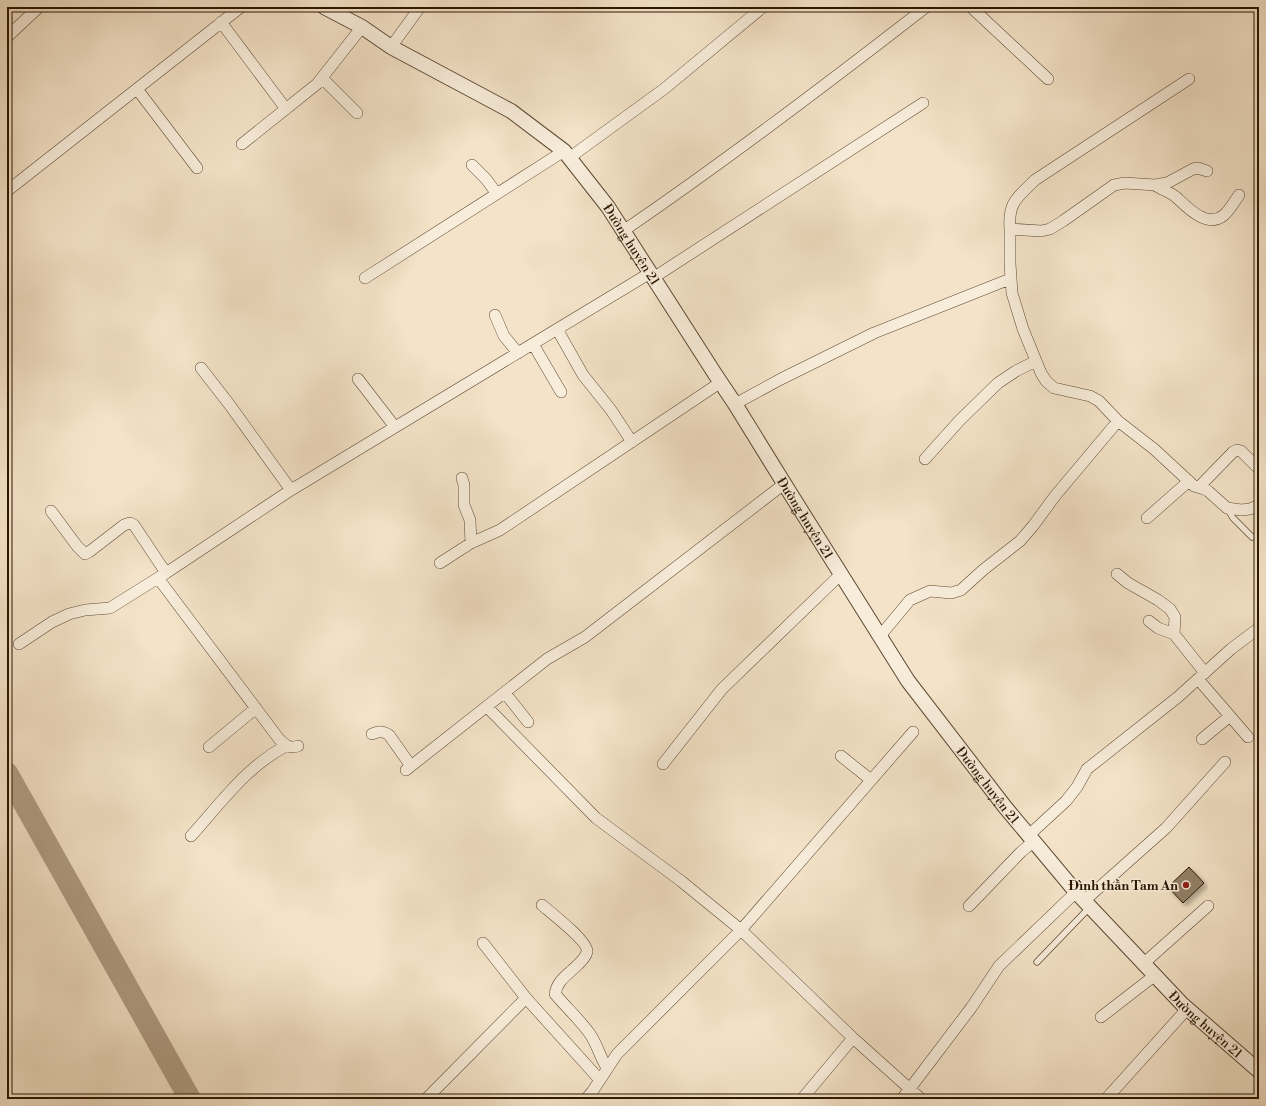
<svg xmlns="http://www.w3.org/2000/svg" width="1266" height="1106" font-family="'Libre Bodoni',serif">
  <defs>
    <filter id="shadow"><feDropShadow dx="3.5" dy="3.5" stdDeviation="2" flood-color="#0004"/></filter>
  </defs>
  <rect width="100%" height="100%" fill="#f4e3c8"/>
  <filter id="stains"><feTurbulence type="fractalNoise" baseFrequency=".005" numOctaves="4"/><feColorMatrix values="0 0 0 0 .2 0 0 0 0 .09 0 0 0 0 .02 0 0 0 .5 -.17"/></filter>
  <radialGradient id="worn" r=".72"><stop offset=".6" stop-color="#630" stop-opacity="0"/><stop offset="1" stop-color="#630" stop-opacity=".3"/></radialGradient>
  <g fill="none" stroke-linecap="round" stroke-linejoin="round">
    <path stroke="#b09d84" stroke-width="22" d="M7 773 190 1099"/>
  </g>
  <path fill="#948168" stroke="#2b1600" filter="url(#shadow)" d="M1189 867 1204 883 1183 903 1168 887Z"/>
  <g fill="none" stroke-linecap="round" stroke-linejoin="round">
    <g stroke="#5d4932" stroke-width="7">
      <path id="service" d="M1227 508 1233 518 1252 537
        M1037 962 1090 907"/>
    </g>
    <g stroke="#5d4932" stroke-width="12">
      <path id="minor" d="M971 7 1048 79
        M221 22 286 109
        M7 37 39 7
        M391 47 420 7
        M322 78 357 113
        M137 89 197 168
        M242 144 317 84 362 27
        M569 158 664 89 763 7
        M472 165 486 179 497 194
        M1207 171 1198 168 1193 169 1167 183 1155 185 1125 183 1114 185 1063 221 1050 229 1041 231 1010 229V264L1012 293 1023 329 1041 373 1046 381 1054 388 1090 396 1099 401 1118 421 1154 449 1194 486 1204 489 1208 491 1227 508 1241 510 1250 509 1259 505
        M1155 185C1162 190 1170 192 1176 197 1188 208 1207 229 1224 215 1230 210 1234 202 1239 195
        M7 191 241 7
        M1010 229C1008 202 1017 198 1035 180L1189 79
        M623 231C727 160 827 84 926 7
        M365 278 564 151
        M653 278 923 103
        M495 315 504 336 518 353
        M557 329 583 375 611 410 632 442
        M533 344 561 392
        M201 368 229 404 291 490
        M358 379 395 427
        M735 404 781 379 874 333 1010 279
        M925 459 960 420 998 383 1016 371 1036 361
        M462 478 464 485V505L470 520 471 543
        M1199 487 1233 452 1237 450 1241 451 1259 469
        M51 511 77 546 85 554 89 552 124 525 130 523 134 525 166 573
        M1147 518 1189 481
        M440 563 471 543 500 530 721 382
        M1117 574 1128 583 1158 600 1170 609 1175 617 1174 634
        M158 578 279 739C285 745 290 749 298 746
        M1149 621 1158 628 1174 634 1205 673
        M880 636 910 600 930 591 951 593 961 590 983 570 1020 541 1033 526 1055 496 1118 421
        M19 644 52 622 69 614 85 610 110 608 166 573 291 490 650 273
        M1198 679 1248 737
        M505 693 528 722
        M487 707 596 818 681 881 741 930 853 1038 921 1099
        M372 734C379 731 383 731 389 735L411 766
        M1202 739 1230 716
        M209 747 256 708
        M841 756 871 780
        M663 764 722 689 841 574
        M406 770 411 766 547 659 585 637 784 484
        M1029 835 1066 801 1077 787 1087 769 1178 697 1231 649 1259 628
        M191 836C220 804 247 766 286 746
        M1084 901 1166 828 1225 762
        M542 905C550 912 589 942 587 952 585 960 576 966 571 971 563 978 557 983 555 994 566 1007 580 1020 590 1034 597 1044 600 1057 607 1068
        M969 906 1021 852 1034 841
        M483 943 526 998 600 1080
        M1143 964 1208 906
        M1101 1017 1154 976
        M426 1099 526 998
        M586 1099 592 1092 617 1054 741 930 913 732
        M802 1099 853 1038
        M902 1099 971 1008 999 966 1076 892
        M1106 1099 1187 1009"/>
    </g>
    <g stroke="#5d4932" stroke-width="16">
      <g id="tertiary">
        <path id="s1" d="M324 7 362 27 391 47 511 111 564 151 608 207 715 374 735 404 790 493 908 681 1005 807 1076 892 1182 1004 1259 1071"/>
      </g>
    </g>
    <use href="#service" stroke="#f8eddb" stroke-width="5.5"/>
    <use href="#minor" stroke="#f8eddb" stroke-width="11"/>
    <use href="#tertiary" stroke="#f8eddb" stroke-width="14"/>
  </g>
  <circle fill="#8f2418" stroke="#f8eddb" stroke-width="1.5" cx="1186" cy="885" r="4"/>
  <g text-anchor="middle" stroke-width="3" stroke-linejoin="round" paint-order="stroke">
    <g font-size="13" fill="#2b1600" stroke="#f8eddb">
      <text dy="5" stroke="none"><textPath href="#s1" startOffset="396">Đường huyện 21</textPath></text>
      <text dy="5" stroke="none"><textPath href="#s1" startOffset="720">Đường huyện 21</textPath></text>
      <text dy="5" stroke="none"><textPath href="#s1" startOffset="1044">Đường huyện 21</textPath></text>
      <text dy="5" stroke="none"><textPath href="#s1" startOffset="1368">Đường huyện 21</textPath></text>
    </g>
    <g font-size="13" font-weight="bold" fill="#2b1600" stroke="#f8eddb" text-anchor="end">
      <text x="1178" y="890">Đình thần Tam An</text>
    </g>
  </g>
  <rect width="1266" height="1106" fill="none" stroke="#f4e3c8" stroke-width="24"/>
  <rect x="8" y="8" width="1250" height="1090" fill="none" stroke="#2b1600" stroke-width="2"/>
  <rect x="12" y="12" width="1242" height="1082" fill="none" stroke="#2b1600"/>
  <rect width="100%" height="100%" filter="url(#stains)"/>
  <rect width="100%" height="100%" fill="url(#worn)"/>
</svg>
